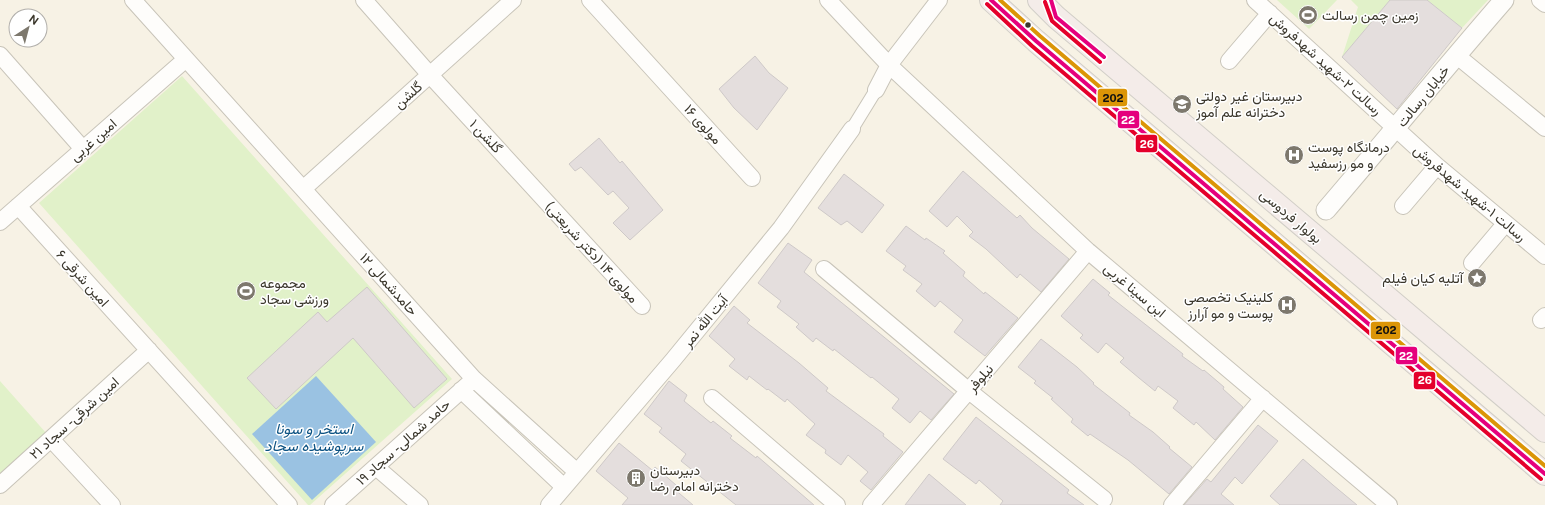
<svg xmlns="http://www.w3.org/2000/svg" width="1545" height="505" font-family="'Public Sans',Vazirmatn,sans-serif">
  <rect width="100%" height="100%" fill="#f7f2e5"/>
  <path fill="#e1f1c9" d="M1277 0H1337L1309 29Z
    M1351 0H1390L1342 57 1358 7Z
    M1427 0H1488L1462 28Z
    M182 76 452 379 310 505H308L39 203Z
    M0 381 47 434 0 475Z"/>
  <path fill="#9ac2e2" d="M316 376 376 442 312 500 252 434Z"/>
  <path fill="#e4dedd" stroke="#cec9c8" d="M1390 0H1427L1462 28 1397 109 1342 57Z
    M755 56 769 73 788 88 757 130 734 108 719 89Z
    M599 138 620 163 622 161 663 210 630 240 613 223 629 208 613 191 608 195 581 167 575 171 569 164Z
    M963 171 1017 218 1020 215 1032 228 1069 259 1041 292 1020 274 1017 278 986 249 969 236 973 232 957 216 947 227 929 211Z
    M844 174 884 205 862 233 847 221 841 225 818 208Z
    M906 226 925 240 926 238 945 251 943 253 965 272 963 276 984 294 985 292 1018 318 985 356 954 332 963 320 940 301 935 307 916 291 922 284 903 270 906 266 886 251Z
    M788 243 812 260 804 272 954 394 931 420 920 411 910 423 892 408 899 399 872 377 871 378 834 349 833 351 816 338 813 342 796 327 799 324 777 307 781 301 758 283Z
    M1093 279 1110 293 1108 295 1183 354 1182 356 1203 371 1204 370 1224 387 1223 389 1243 407 1215 440 1196 422 1194 425 1173 408 1178 401 1158 386 1155 391 1139 378 1120 362 1124 358 1106 343 1098 353 1080 338 1083 335 1061 316Z
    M367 287 447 379 414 408 353 338 276 409 247 378 318 312 327 322Z
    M734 306 750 320 747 323 799 363 828 388 826 391 884 434 883 436 903 452 871 490 860 481 868 472 848 455 841 465 825 453 826 450 806 435 815 424 787 399 785 402 768 389 767 390 749 376 747 380 729 366 735 359 709 336Z
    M1041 339 1077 367 1094 383 1093 384 1130 413 1129 415 1153 432 1170 447 1169 448 1192 467 1169 494 1128 460 1090 434 1088 436 1071 422 1073 419 1051 399 1053 398 1034 383 1036 381 1018 367Z
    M669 381 687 395 684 401 711 423 713 421 732 436 730 438 756 458 757 456 814 505H736L681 461 686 454 659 432 662 428 644 414Z
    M976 417 1069 490 1067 493 1084 505H1000L1003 501 979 480 976 484 943 459Z
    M1258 425 1278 441 1242 484 1235 477 1221 494 1234 505H1184L1207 479 1211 482Z
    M619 443 652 470 655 467 676 485 673 488 693 505H622L628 498 596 471Z
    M1303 459 1333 485 1357 505H1280L1270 496Z
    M929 474 948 490 966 505H905Z"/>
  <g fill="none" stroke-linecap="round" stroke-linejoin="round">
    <g stroke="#c8c4b9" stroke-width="14">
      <path id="pedestrian" d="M852 129 876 90"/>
    </g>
    <g stroke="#c8c4b9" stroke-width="18">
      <path id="minor" d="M133 0 474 379 577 472
        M364 0 430 75 642 306
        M590 0 752 178
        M828 0 889 65 1088 251 1389 505
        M1255 0 1437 166 1545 256
        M1540 0 1545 4
        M0 55 83 149
        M1456 55 1545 128
        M1229 61 1270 13
        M876 90 889 65 939 0
        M303 189 513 0
        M18 206 289 505
        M1403 206 1437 166
        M0 222 186 59
        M1472 263 1505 224
        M824 269 969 391 1104 499
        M1541 320 1545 316
        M461 390 564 487
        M712 398 837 505
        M51 439 112 505
        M376 467 420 505
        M0 485 149 350
        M333 505 474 379
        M549 505 673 360 781 228 852 129
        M871 505 1088 251
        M1172 505 1263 398"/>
    </g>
    <g stroke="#c8c4b9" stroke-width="21">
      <path id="tertiary" d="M1326 210C1386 140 1444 69 1504 0"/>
    </g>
    <g stroke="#d1cec7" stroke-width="24">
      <path id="primary" d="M991 0 1036 41 1545 474
        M1039 0 1056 17 1545 431"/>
    </g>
    <use href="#pedestrian" stroke="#fefdfb" stroke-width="12"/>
    <use href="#minor" stroke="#fefdfb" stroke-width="16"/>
    <use href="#tertiary" stroke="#fefdfb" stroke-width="19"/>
    <use href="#primary" stroke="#f4ece9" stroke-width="22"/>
    <g stroke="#fff" stroke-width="7">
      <path id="bus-1" d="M991 0 1036 41 1545 474
        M1051 0 1056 17 1104 57"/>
    </g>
    <g stroke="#fff" stroke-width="7">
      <path id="bus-2" d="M1045 2 1052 21 1100 62
        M987 4 1032 46 1541 479"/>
    </g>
    <g stroke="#fff" stroke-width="7">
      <path id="bus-3" d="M1000 0 1040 36 1545 466"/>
    </g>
    <use href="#bus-1" stroke="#e5007d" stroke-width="4"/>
    <use href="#bus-2" stroke="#e4002b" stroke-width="4"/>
    <use href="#bus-3" stroke="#db9507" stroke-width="4"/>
  </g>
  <defs>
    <g id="stadium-disc" transform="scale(1)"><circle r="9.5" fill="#7d786d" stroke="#fff"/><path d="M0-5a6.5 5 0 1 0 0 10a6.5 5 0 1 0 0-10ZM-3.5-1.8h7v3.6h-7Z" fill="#fff"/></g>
    <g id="school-disc" transform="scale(1)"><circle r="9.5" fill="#7d786d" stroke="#fff"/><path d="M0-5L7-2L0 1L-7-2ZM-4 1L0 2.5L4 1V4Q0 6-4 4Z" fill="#fff"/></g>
    <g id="hospital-disc" transform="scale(1)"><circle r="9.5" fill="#7d786d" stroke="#fff"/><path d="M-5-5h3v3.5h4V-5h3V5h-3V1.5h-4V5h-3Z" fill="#fff"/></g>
    <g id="sight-disc" transform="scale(1)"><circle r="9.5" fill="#7d786d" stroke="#fff"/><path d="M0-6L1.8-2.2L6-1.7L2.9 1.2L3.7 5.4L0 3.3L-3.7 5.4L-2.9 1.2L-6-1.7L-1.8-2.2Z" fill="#fff"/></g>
    <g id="building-disc" transform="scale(1)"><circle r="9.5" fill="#7d786d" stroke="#fff"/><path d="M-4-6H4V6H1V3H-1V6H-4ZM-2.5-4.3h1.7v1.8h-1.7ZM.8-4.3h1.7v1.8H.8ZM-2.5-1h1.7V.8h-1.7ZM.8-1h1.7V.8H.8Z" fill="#fff"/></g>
  </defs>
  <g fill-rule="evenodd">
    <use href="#stadium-disc" x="1308" y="15"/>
    <use href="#school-disc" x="1182" y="104"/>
    <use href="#hospital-disc" x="1294" y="155"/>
    <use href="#sight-disc" x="1477" y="278"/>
    <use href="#stadium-disc" x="246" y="291"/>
    <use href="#hospital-disc" x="1287" y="305"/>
    <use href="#building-disc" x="636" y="478"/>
  </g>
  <circle fill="#3b372c" stroke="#fff" stroke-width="1.5" cx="1028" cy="25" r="3.5"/>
  <g text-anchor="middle" stroke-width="3" stroke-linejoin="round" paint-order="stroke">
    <g font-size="14" fill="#3b372c" stroke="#fff" text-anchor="start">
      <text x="1322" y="20">زمین چمن رسالت</text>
      <text x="1196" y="101">دبیرستان غیر دولتی<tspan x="1196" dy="16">دخترانه علم آموز</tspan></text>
      <text x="1308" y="152">درمانگاه پوست<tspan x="1308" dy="16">و مو رزسفید</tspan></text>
      <text x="1463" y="283" text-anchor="end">آتلیه کیان فیلم</text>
      <text x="260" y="288">مجموعه<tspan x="260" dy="16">ورزشی سجاد</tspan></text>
      <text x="1273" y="302" text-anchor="end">کلینیک تخصصی<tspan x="1273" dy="16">پوست و مو آرارز</tspan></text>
      <text x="650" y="475">دبیرستان<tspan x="650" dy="16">دخترانه امام رضا</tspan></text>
    </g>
    <g font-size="14" fill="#3b372c" stroke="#fff">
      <text transform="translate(1326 64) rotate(42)" y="5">رسالت ۲-شهید شهدفروش</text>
      <text transform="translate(408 95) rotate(-42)" y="5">گلشن</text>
      <text transform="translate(1423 96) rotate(-51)" y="5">خیابان رسالت</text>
      <text transform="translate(703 124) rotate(48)" y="5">مولوی ۱۶</text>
      <text transform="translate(486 136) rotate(47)" y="5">گلشن ۱</text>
      <text transform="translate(93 140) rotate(-41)" y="5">امین غربی</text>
      <text transform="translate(1470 193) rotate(40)" y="5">رسالت ۱-شهید شهدفروش</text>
      <text transform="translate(1291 216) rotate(40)" y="5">بولوار فردوسی</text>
      <text transform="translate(592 252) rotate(48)" y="5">مولوی ۱۴ (دکتر شریعتی)</text>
      <text transform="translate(83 278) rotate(48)" y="5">امین شرقی ۶</text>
      <text transform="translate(389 284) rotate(48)" y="5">حامدشمالی ۱۲</text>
      <text transform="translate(1135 290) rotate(40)" y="5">ابن سینا غربی</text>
      <text transform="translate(705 321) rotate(-51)" y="5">آیت الله نمر</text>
      <text transform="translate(980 378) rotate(-49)" y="5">نیلوفر</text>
      <text transform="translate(74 418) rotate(-42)" y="5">امین شرقی - سجاد ۲۱</text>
      <text transform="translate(403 442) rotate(-42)" y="5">حامد شمالی - سجاد ۱۹</text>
    </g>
    <g font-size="15" font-style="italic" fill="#0d5383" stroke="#fff">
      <text x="314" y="434">استخر و سونا<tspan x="314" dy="17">سرپوشیده سجاد</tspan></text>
    </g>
  </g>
  <g stroke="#fff" stroke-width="1.5">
    <rect x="1097" y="88" width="31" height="19" rx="4" fill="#db9507"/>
    <rect x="1117" y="110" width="23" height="19" rx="4" fill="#e5007d"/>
    <rect x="1135" y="134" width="23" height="19" rx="4" fill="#e4002b"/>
    <rect x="1370" y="321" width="31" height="19" rx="4" fill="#db9507"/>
    <rect x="1395" y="346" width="23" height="19" rx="4" fill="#e5007d"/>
    <rect x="1413" y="371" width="23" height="19" rx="4" fill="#e4002b"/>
  </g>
  <g font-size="11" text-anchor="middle" font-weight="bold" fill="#fff">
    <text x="1128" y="124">22</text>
    <text x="1147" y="148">26</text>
    <text x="1406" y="360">22</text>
    <text x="1425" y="384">26</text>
  </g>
  <g font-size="11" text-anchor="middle" font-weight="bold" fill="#111">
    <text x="1113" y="102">202</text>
    <text x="1386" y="334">202</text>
  </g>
  <g transform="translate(28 28) rotate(36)"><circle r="19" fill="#ffffff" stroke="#b1afab"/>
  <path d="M0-3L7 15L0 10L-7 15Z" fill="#7d786d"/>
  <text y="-6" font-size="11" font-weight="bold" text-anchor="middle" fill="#3b372c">N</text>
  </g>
</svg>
